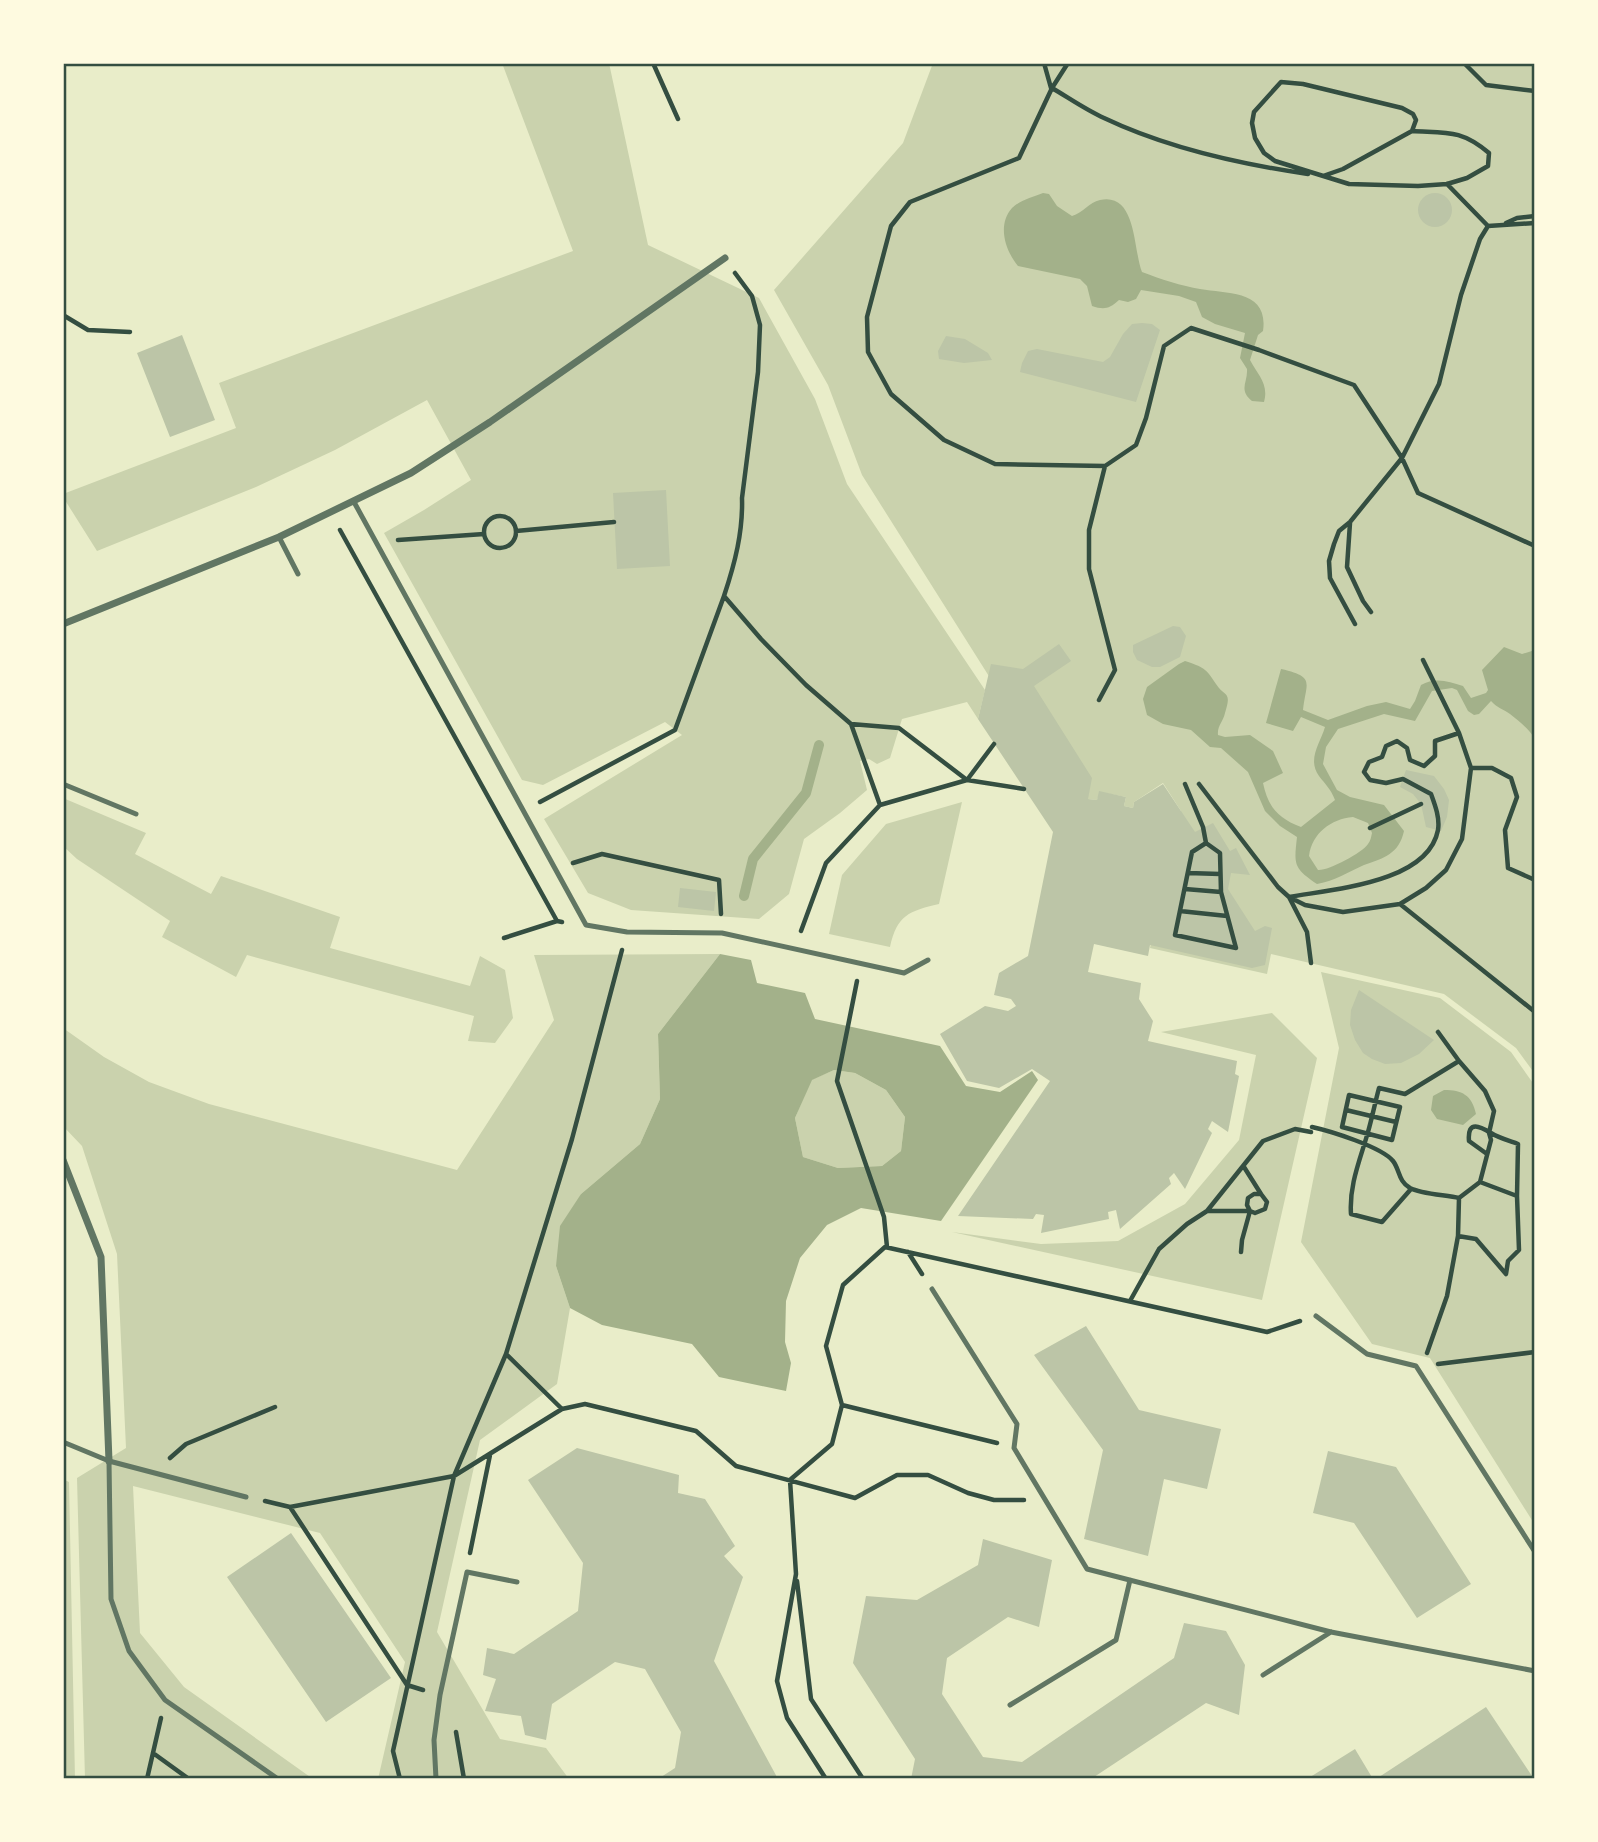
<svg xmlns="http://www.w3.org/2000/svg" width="1598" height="1842" font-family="'Archivo Narrow',sans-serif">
  <rect width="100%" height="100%" fill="#e9edc9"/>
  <path fill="#cad2ad" d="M502 63H609L648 245 759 298 815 399 847 484 985 690 978 719 967 702 902 719 890 758 877 764 869 759 860 761 867 790 840 813 804 839 789 894 759 919 631 910 588 893 544 819 682 735 665 722 543 785 522 780 384 533 424 510 471 480 427 400 335 450 256 487 97 551 63 497V494L236 428 219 383 573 251Z
    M933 63H1535V1074L1516 1048 1444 994 1271 954 1267 974 1150 948 1181 811 1163 783 1134 802 1133 808 1124 806 1126 797 1100 792 1097 800 1088 799 1021 727 862 475 828 385 774 290 903 143Z
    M63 798 146 833 135 854 211 894 221 876 340 917 330 948 470 986 480 956 505 970 513 1018 495 1043 468 1041 474 1016 247 955 236 977 162 937 170 921 77 859 63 846Z
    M962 802 939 904C909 911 897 915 890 947L829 934 842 875 886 824Z
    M720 954 658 1034 660 1099 640 1144 581 1194 556 1266 570 1308 557 1384 480 1440 437 1632 500 1739 546 1748 569 1779H378L405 1662 320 1533 133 1486 140 1633 184 1687 313 1779H85L77 1478 126 1448 117 1254 82 1146 63 1126V1028L104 1057 149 1082 209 1104 457 1170 554 1020 534 955Z
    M1321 972 1440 998 1511 1052 1535 1086V1525L1430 1358 1372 1344 1301 1242 1339 1048Z
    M1272 1013 1317 1058 1262 1300 952 1232 1041 1244 1118 1241 1185 1204 1239 1140 1256 1055 1161 1032Z
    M834 1070 855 1073 886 1090 905 1117 901 1151 882 1166 838 1168 803 1157 795 1118 811 1080Z
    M63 1479 69 1482 75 1779H63Z"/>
  <path fill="#a3b18a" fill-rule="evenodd" d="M1043 193 1049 194 1057 206 1072 216C1083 213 1089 202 1100 200 1137 192 1133 250 1142 272 1160 279 1182 286 1200 289 1228 294 1269 290 1263 331L1258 335 1250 360C1258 375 1269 384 1264 402L1252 401C1238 390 1248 382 1247 369L1240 358 1245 333 1215 324 1202 317 1196 302 1179 296 1141 290 1136 299 1128 302 1119 300C1109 309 1104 310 1092 306L1087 286 1080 279 1018 266C1005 250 997 225 1012 208 1020 200 1033 197 1043 193Z
    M1504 647 1522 654 1535 650V691L1533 697 1535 699V739C1529 729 1519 721 1510 714 1503 709 1497 708 1491 701L1479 714 1474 715 1468 711 1457 690 1452 688 1432 691 1415 721 1384 714 1338 729 1326 747 1323 764 1337 790 1350 797 1384 805 1404 831C1399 854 1384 858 1364 865 1348 872 1335 881 1317 884 1293 868 1294 864 1297 837L1280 826 1265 811 1248 772 1221 748 1210 747 1191 730 1163 724 1147 715 1143 699 1147 687 1179 664 1185 661C1203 667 1206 668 1216 684 1225 698 1232 690 1225 713 1223 722 1217 726 1218 735L1225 737 1250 735 1273 751 1283 773 1263 783C1268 807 1278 818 1301 827L1335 800C1331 789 1325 784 1319 776 1307 759 1320 744 1325 727L1301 717 1293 731 1266 723 1281 669C1316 677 1306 682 1303 710L1328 720 1367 706 1386 702 1410 709 1415 701 1421 685C1435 677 1448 681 1463 686L1471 698 1486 693 1488 690 1482 670ZM1353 817 1368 823 1372 833C1371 837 1371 840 1368 844 1362 853 1328 871 1318 870L1309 856C1312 833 1331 819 1353 817Z
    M720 954 751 960 757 983 805 993 815 1019 940 1046 966 1086 1000 1092 1032 1071 1038 1080 941 1221 861 1208 827 1225 800 1258 786 1301 785 1342 791 1363 786 1391 719 1377 692 1344 602 1325 570 1308 556 1266 560 1226 581 1194 640 1144 660 1099 658 1034ZM834 1070 855 1073 886 1090 905 1117 901 1151 882 1166 838 1168 803 1157 795 1118 812 1080Z
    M1444 1090C1462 1090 1472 1095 1476 1114L1463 1125 1437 1119 1431 1110 1433 1096Z"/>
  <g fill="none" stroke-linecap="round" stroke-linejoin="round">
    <path stroke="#a3b18a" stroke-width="10" d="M744 896 753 859 806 793 819 745"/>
  </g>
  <path fill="#bcc5a7" d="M1418 210a17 17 0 1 1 34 0a17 17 0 1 1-34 0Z
    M1142 323 1152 324 1160 330 1136 402 1020 372 1022 363 1028 351 1037 349 1103 362 1110 357 1123 334 1132 324Z
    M182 335 215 420 170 437 137 353Z
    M946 336 965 339 988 353 992 360 964 363 939 359 938 351Z
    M666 490 670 566 617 569 613 493Z
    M1173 626 1180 627 1186 636 1180 657 1160 667H1152L1137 660 1133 652V645Z
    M1059 644 1071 661 1034 686 1092 778 1088 799 1097 800 1099 791 1126 797 1124 806 1133 808 1134 802 1163 784 1195 832 1213 823 1230 851 1236 848 1250 875 1231 873 1228 889 1255 931 1265 926 1272 928 1265 965 1252 968 1150 945 1148 956 1094 944 1088 972 1141 983 1139 999 1153 1021 1148 1041 1237 1061 1235 1074 1239 1076 1228 1132 1212 1121 1208 1129 1212 1133 1185 1189 1174 1173 1169 1178 1171 1184 1120 1229 1116 1210 1108 1212 1109 1219 1041 1233 1044 1215 1036 1214 1033 1219 958 1216 1050 1081 1032 1069 999 1088 967 1081 940 1034 985 1006 1008 1011 1016 1006 1011 999 994 995 999 973 1028 956 1053 832 978 719 991 664 1023 669Z
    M1406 770 1434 776 1444 789 1449 800 1447 817 1441 831 1426 827 1421 804 1413 794 1400 787Z
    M680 888 716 892 714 911 678 907Z
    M1359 990 1434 1040 1419 1054 1401 1063 1385 1064 1372 1059 1363 1053 1355 1040 1350 1025 1351 1010Z
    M1086 1326 1139 1410 1221 1429 1207 1489 1164 1479 1148 1556 1084 1539 1103 1450 1034 1355Z
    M577 1448 679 1475 678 1493 705 1499 735 1546 724 1556 743 1577 714 1661 778 1779H658L675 1768 681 1732 645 1669 615 1662 552 1704 546 1740 525 1735 521 1716 485 1711 496 1679 483 1675 487 1648 514 1654 578 1611 583 1563 528 1480Z
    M1328 1451 1396 1467 1471 1584 1417 1618 1354 1523 1313 1513Z
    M291 1533 391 1678 326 1722 227 1577Z
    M983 1539 1052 1560 1039 1627 1008 1617 947 1658 942 1694 983 1757 1022 1762 1174 1658 1184 1623 1226 1631 1245 1665 1239 1715 1206 1703 1091 1779H911L915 1759 853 1663 866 1596 917 1600 978 1565Z
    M1486 1707 1534 1779H1376Z
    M1355 1749 1373 1779H1307Z"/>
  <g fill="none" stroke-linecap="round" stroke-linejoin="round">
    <path stroke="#344e41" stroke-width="4.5" d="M653 63 678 119
      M1044 63 1051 88
      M1068 63 1052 88 1019 158 910 202 891 226 867 317 868 352 891 394 944 440 995 464 1105 466 1136 445 1146 418 1164 346 1191 328 1259 350 1354 385 1402 458 1418 493 1535 546
      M1464 63 1486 85 1535 91
      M1281 82 1303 84 1402 108 1413 114 1416 120 1412 131C1446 133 1461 129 1489 153L1488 166 1467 178 1447 184 1418 186 1349 184 1275 161 1264 153 1255 138 1252 123 1254 112Z
      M1052 88C1069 98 1086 110 1104 118 1167 148 1239 164 1308 174
      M1323 176 1343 169 1412 131
      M1447 184 1488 226
      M1506 223 1517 218 1535 216
      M735 273 752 296 760 325 758 372 742 498C743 532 735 563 724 596L761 639 806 685 851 724 880 805
      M63 315 88 330 130 332
      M484 532a16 16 0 1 1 32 0a16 16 0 1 1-32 0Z
      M1350 523 1347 567 1363 601 1371 612
      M340 530 557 921 562 922
      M516 531 614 522
      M398 540 484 534
      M1355 624 1330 578 1329 561 1334 544 1339 531 1350 522 1402 458 1439 384 1461 295 1480 239 1488 226 1535 223
      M1099 700 1115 670 1089 569V530L1105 466
      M851 724 899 728 967 780 1024 789
      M1471 768H1492L1511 778 1517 797 1505 830 1508 868 1535 880
      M1185 784 1203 827 1206 843 1192 852 1175 935 1236 948 1221 892 1220 853 1206 843
      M1199 784 1278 887 1289 897 1305 905 1343 912 1400 904 1426 888 1446 870 1462 839 1471 768 1459 733 1423 660
      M540 802 675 730 724 596
      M1370 828 1421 804
      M573 863 602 854 719 880 721 914
      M1188 873 1220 874
      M1185 889 1221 892
      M1400 904 1535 1012
      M1180 911 1227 916
      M801 931 826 863 880 805 967 780 994 744
      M504 938 557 921
      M1311 963 1307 932 1289 897C1333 889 1428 883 1438 830 1440 818 1435 805 1431 794L1403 779 1386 783 1370 780 1364 772 1369 762 1382 757 1386 746 1397 741 1407 748 1410 760 1424 766 1435 756V741L1459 733
      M857 981 837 1081 884 1217 887 1247
      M1349 1095 1400 1107 1392 1140 1342 1127Z
      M1346 1110 1396 1122
      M1312 1127C1330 1131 1382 1147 1393 1161 1400 1170 1398 1181 1410 1188 1421 1194 1446 1195 1459 1198L1480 1182 1491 1140 1489 1133 1494 1111 1485 1091 1459 1061
      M1487 1154 1469 1141C1467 1119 1481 1127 1491 1133 1499 1138 1510 1141 1518 1144L1517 1196
      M1244 1167 1261 1194
      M1411 1189 1382 1222 1351 1214C1349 1185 1360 1160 1368 1132 1372 1118 1375 1103 1379 1088L1405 1094 1459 1061 1438 1032
      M1207 1211H1250L1255 1213 1265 1209 1267 1202 1261 1194H1254L1248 1198 1247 1205 1250 1211 1242 1240 1241 1252
      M1458 1236 1476 1239 1506 1274 1508 1261 1519 1250 1517 1196 1480 1182
      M908 1252 922 1274
      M1130 1301 1159 1249 1187 1224 1207 1211 1263 1141 1295 1129 1311 1132
      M1427 1353 1447 1296 1458 1236 1459 1198
      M506 1354 562 1409
      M1438 1364 1535 1352
      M842 1405 997 1443
      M170 1458 186 1444 275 1407
      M791 1479 832 1444 842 1405 826 1346 843 1285 885 1247 1267 1332 1300 1321
      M790 1480 796 1574 777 1681 787 1718 826 1779
      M265 1501 290 1507 454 1476 562 1409 585 1404 696 1431 736 1466 855 1498 897 1475H928L968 1493 994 1500H1024
      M290 1507 407 1685 423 1690
      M470 1553 490 1455
      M797 1581 811 1699 863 1779
      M456 1732 464 1779
      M153 1753 189 1779
      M147 1779 161 1718
      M400 1779 393 1751 454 1476 506 1354 572 1139 622 950"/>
    <path stroke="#617663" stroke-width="5" d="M354 502 586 925 627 932 722 933 904 973 928 960
      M279 537 298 574
      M63 784 136 814
      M932 1289 1017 1424 1014 1448 1087 1569 1331 1632 1535 1671
      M1316 1316 1367 1354 1416 1366 1535 1552
      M63 1442 109 1461 246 1497
      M109 1461 111 1599 129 1651 165 1700 278 1779
      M1263 1675 1331 1632
      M1010 1705 1116 1640 1130 1580
      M436 1779 434 1740 440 1695 467 1572 517 1582"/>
    <path stroke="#617663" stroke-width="7" d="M63 624 279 537 411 473 490 422 725 258
      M63 1160 101 1257 109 1461"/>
  </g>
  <rect width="1598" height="1842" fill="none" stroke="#fefae0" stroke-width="130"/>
  <rect x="65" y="65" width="1468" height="1712" fill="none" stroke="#344e41" stroke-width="2.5"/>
</svg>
